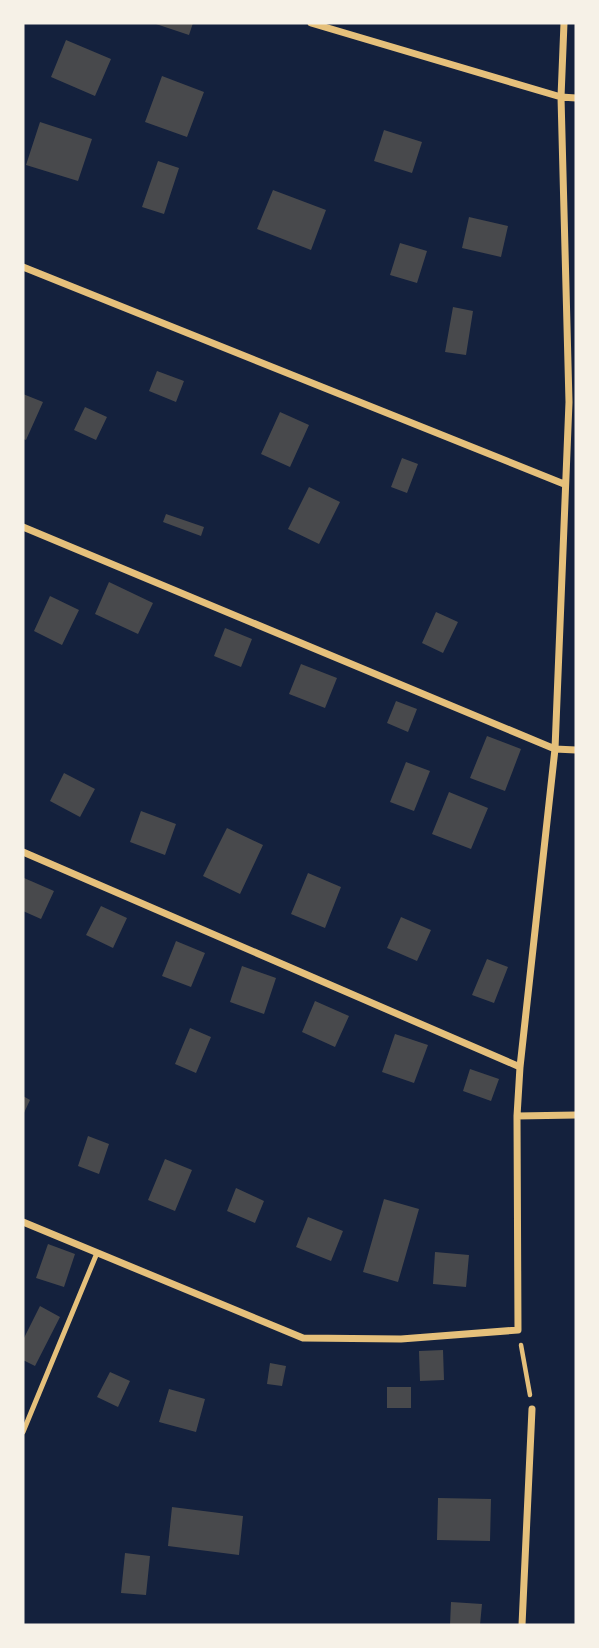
<svg xmlns="http://www.w3.org/2000/svg" width="599" height="1648" font-family="'Libre Baskerville',serif">
  <rect width="100%" height="100%" fill="#14213d"/>
  <path fill="#48494c" d="M153 23H193L189 35Z
    M66 40 111 59 95 96 51 77Z
    M162 76 204 92 187 137 145 122Z
    M40 122 92 139 78 181 26 165Z
    M384 130 422 142 412 173 374 161Z
    M158 161 179 168 164 214 142 207Z
    M273 190 326 210 311 250 257 229Z
    M469 217 508 226 501 257 462 248Z
    M400 243 427 251 417 283 390 275Z
    M453 307 473 311 466 355 445 352Z
    M157 371 184 381 176 402 149 391Z
    M23 394 43 402 26 440 23 439Z
    M85 407 107 417 96 440 74 430Z
    M280 412 309 425 290 467 261 454Z
    M402 458 418 464 407 493 391 487Z
    M309 487 340 502 319 544 288 529Z
    M166 514 204 527 201 536 163 522Z
    M109 582 153 603 138 634 95 614Z
    M50 596 79 610 62 645 34 631Z
    M436 612 458 622 443 653 422 643Z
    M225 628 252 639 241 667 214 656Z
    M301 664 337 678 325 708 289 694Z
    M396 701 417 709 408 732 387 723Z
    M487 736 521 749 505 791 470 778Z
    M406 762 430 771 414 811 390 802Z
    M64 773 95 789 80 817 50 801Z
    M449 792 488 808 471 849 432 834Z
    M141 811 176 824 165 855 130 842Z
    M227 828 263 845 240 894 203 876Z
    M308 873 341 887 325 928 291 914Z
    M24 878 54 891 41 919 23 911Z
    M101 906 127 918 113 948 86 935Z
    M401 917 431 930 417 961 387 948Z
    M176 941 205 953 191 987 162 976Z
    M487 959 508 967 494 1003 472 995Z
    M242 966 276 978 264 1014 230 1002Z
    M315 1001 349 1016 335 1047 302 1032Z
    M190 1028 211 1037 196 1073 175 1064Z
    M395 1034 428 1045 414 1083 382 1072Z
    M470 1069 499 1079 491 1101 463 1091Z
    M23 1096 30 1100 23 1115Z
    M88 1136 109 1144 99 1174 78 1166Z
    M165 1159 192 1170 175 1211 148 1200Z
    M236 1188 264 1201 255 1223 227 1211Z
    M384 1199 419 1209 398 1282 363 1272Z
    M308 1217 343 1231 331 1261 296 1247Z
    M48 1244 75 1254 64 1287 36 1278Z
    M435 1252 469 1255 466 1287 433 1284Z
    M40 1306 60 1317 35 1366 23 1360V1340Z
    M443 1350 444 1380 420 1381 419 1351Z
    M270 1363 286 1366 282 1386 267 1384Z
    M110 1372 130 1381 118 1407 97 1397Z
    M387 1387H411V1408H387Z
    M169 1389 205 1399 196 1432 159 1422Z
    M438 1498 491 1499 490 1541 437 1540Z
    M172 1507 243 1516 239 1555 168 1546Z
    M125 1553 150 1556 146 1595 121 1593Z
    M451 1602 482 1604 480 1625H450Z"/>
  <g fill="none" stroke-linecap="round" stroke-linejoin="round">
    <path stroke="#e5c07b" stroke-width="4.5" d="M521 1345 530 1395"/>
    <path stroke="#e5c07b" stroke-width="5" d="M23 1432 97 1253"/>
    <path stroke="#e5c07b" stroke-width="7" d="M311 23 561 97 576 98
      M23 267 564 484
      M23 527 555 749 576 750
      M23 852 520 1067
      M517 1116 576 1115
      M23 1222 303 1338 401 1339 518 1330 517 1116 520 1067 555 749 569 402 561 97 564 23
      M522 1625 532 1409"/>
  </g>
  <rect width="599" height="1648" fill="none" stroke="#f6f1e7" stroke-width="49"/>
</svg>
